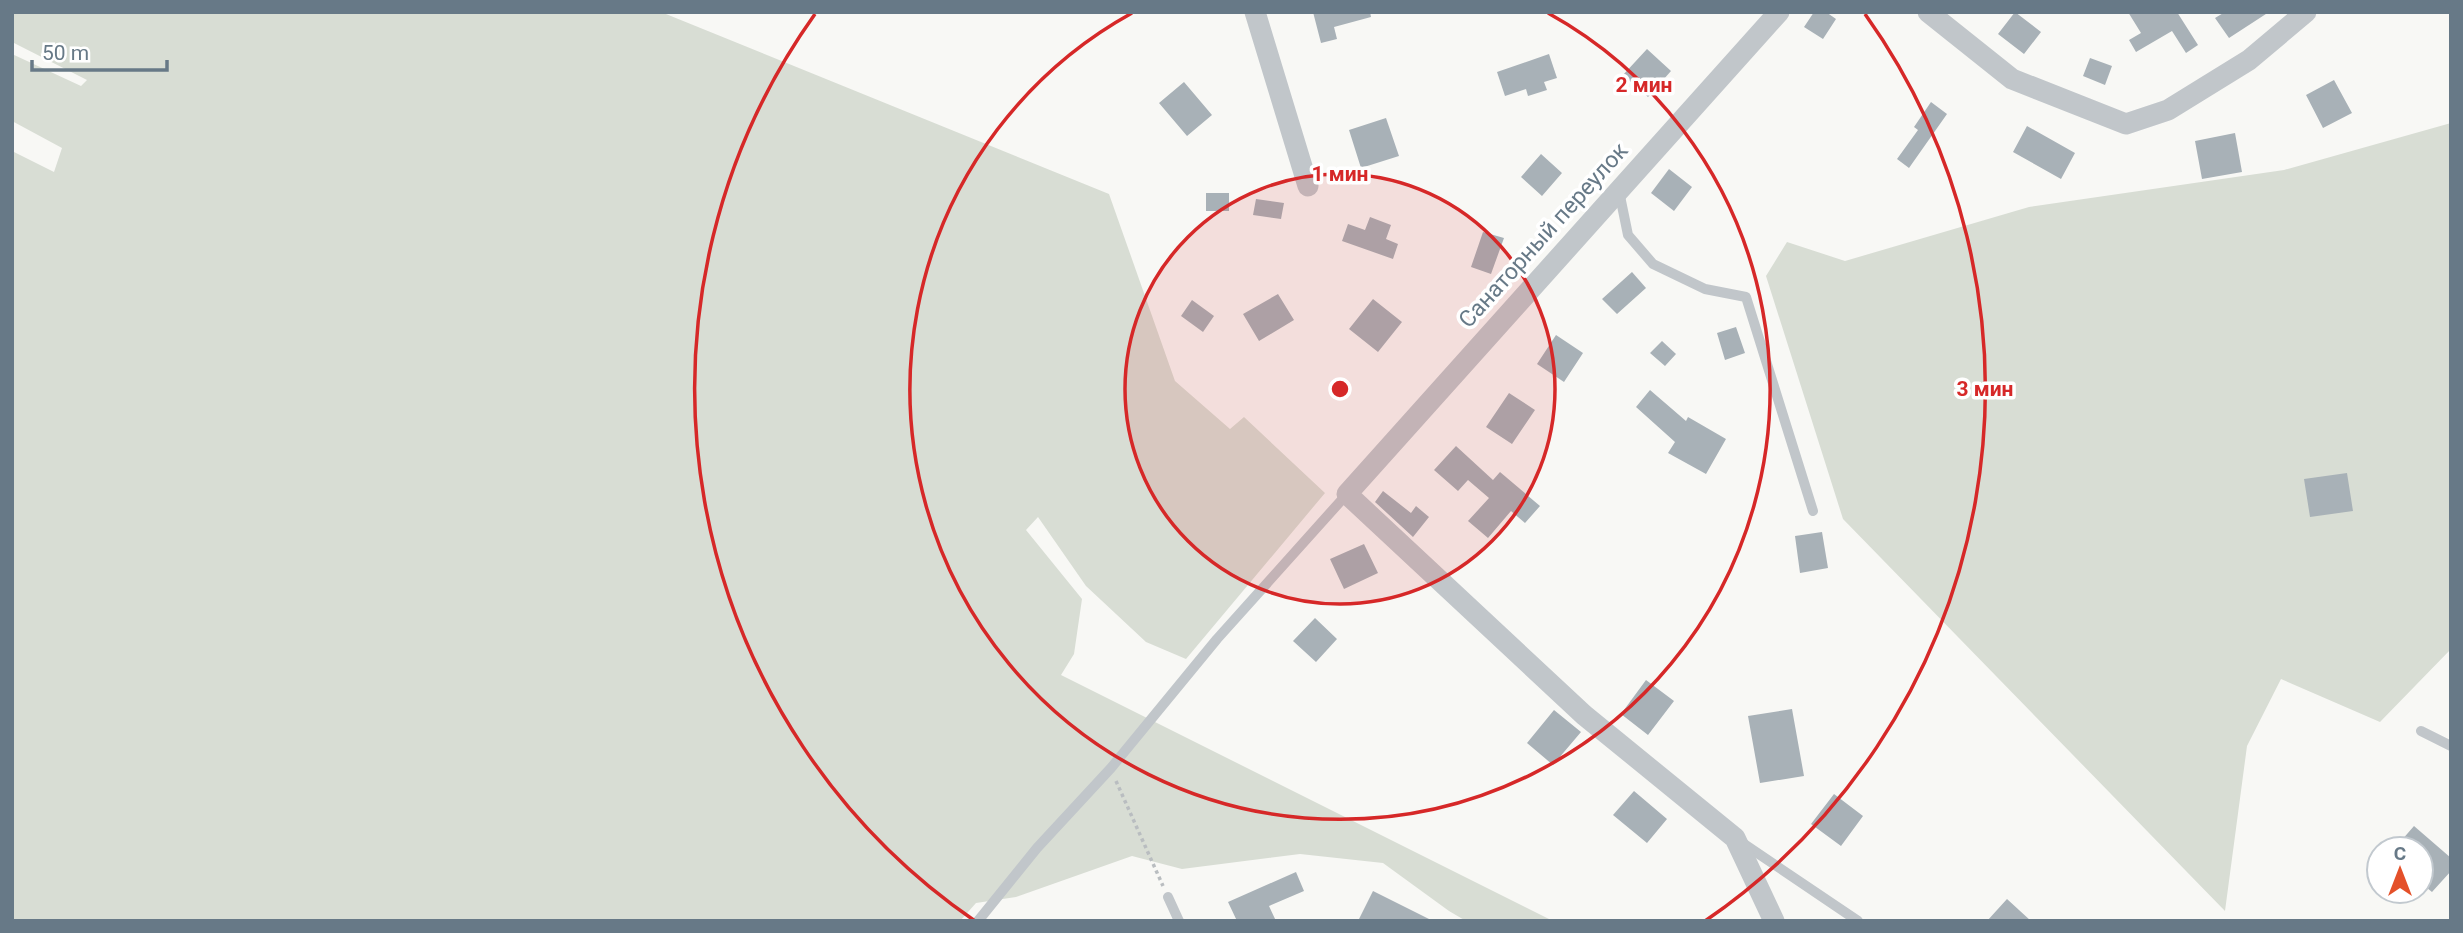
<svg xmlns="http://www.w3.org/2000/svg" width="2463" height="933" font-family="Roboto,sans-serif">
  <rect width="100%" height="100%" fill="#f8f8f5"/>
  <path fill="#d8ddd4" d="M12 12H661L1109 194 1175 381 1230 429 1244 417 1325 493 1186 659 1146 642 1086 586 1038 517 1026 530 1082 599 1074 654 1061 675 1553 921H1466L1449 911 1383 863 1300 854 1182 869 1132 856 1016 897 976 903 960 921H12V151L54 172 62 148 12 121V54L81 86 87 80 12 42Z
    M2451 123V649L2380 722 2281 679 2247 746 2225 911 1843 519 1766 276 1787 242 1845 261 2029 207 2284 170Z"/>
  <path fill="#a8b1b7" d="M1313 12H1370L1371 17 1334 27 1337 39 1321 43Z
    M1814 12H1826L1836 19 1823 39 1804 27Z
    M2015 12 2041 32 2024 54 1998 34Z
    M2128 12H2177L2198 45 2186 53 2172 31 2136 52 2129 40 2141 33Z
    M2225 12H2269L2229 38 2215 18Z
    M1647 49 1671 71 1648 97 1623 75Z
    M1549 54 1557 78 1544 82 1547 90 1528 96 1526 89 1505 96 1497 72Z
    M2090 58 2112 66 2105 85 2083 76Z
    M2334 80 2352 113 2323 128 2306 95Z
    M1184 82 1212 115 1187 136 1159 103Z
    M1931 102 1947 114 1909 168 1897 159 1918 130 1914 127Z
    M1386 118 1399 156 1361 168 1349 130Z
    M2027 126 2075 153 2061 179 2013 152Z
    M2235 133 2242 172 2202 179 2195 141Z
    M1541 154 1562 173 1542 196 1521 177Z
    M1669 169 1692 187 1674 211 1651 193Z
    M1206 193H1229V211H1206Z
    M1256 199 1284 203 1281 219 1253 215Z
    M1370 217 1391 225 1386 239 1398 244 1393 259 1342 241 1348 224 1365 230Z
    M1483 232 1504 238 1491 274 1471 267Z
    M1632 272 1646 288 1617 314 1602 299Z
    M1278 294 1294 320 1259 341 1243 314Z
    M1373 299 1402 322 1378 352 1349 329Z
    M1192 300 1214 316 1203 332 1181 316Z
    M1736 327 1745 353 1725 360 1717 333Z
    M1556 335 1583 353 1564 382 1537 364Z
    M1662 341 1676 354 1665 366 1650 353Z
    M1650 390 1686 421 1688 417 1726 439 1706 474 1668 453 1675 442 1636 407Z
    M1509 393 1535 410 1512 444 1486 427Z
    M1456 446 1493 480 1500 472 1540 506 1525 523 1511 511 1488 538 1468 521 1489 498 1468 480 1458 491 1434 470Z
    M2347 473 2353 511 2310 517 2304 479Z
    M1383 491 1411 513 1416 506 1429 517 1413 537 1375 502Z
    M1822 532 1828 568 1800 573 1795 536Z
    M1364 544 1378 573 1344 589 1330 559Z
    M1315 618 1337 639 1316 662 1293 641Z
    M1646 680 1674 701 1648 735 1621 714Z
    M1792 709 1804 776 1760 783 1748 716Z
    M1554 710 1581 732 1553 765 1527 743Z
    M1634 791 1667 819 1647 843 1613 815Z
    M1834 794 1863 816 1841 846 1811 824Z
    M2414 826 2451 858V871L2432 892 2421 883V849H2394Z
    M1296 872 1304 891 1269 906 1276 921H1237L1228 902Z
    M1373 891 1433 921H1358Z
    M2007 899 2031 921H1987Z"/>
  <g fill="none" stroke-linecap="round" stroke-linejoin="round">
    <path stroke="#b9bdc0" stroke-width="3.5" stroke-dasharray="3.5 3.5" stroke-linecap="butt" d="M1116 781 1163 886"/>
    <path stroke="#c1c6ca" stroke-width="10" d="M1619 191 1628 235 1653 264 1705 289 1746 297 1813 511
      M2421 731 2451 746
      M1741 842 1858 921
      M1168 897 1179 921
      M978 921 1037 848 1111 768 1217 639 1347 494"/>
    <path stroke="#c1c6ca" stroke-width="21" d="M1255 12 1308 186
      M1928 12 2012 79 2126 124 2168 110 2249 60 2306 12
      M1774 921 1735 838 1584 715 1347 494 1779 12"/>
  </g>
  <circle cx="1340" cy="389" r="215" fill="#d62828" fill-opacity=".12"/>
  <g fill="none" stroke="#d62828" stroke-width="3.5">
    <circle cx="1340" cy="389" r="215"/>
    <path d="M1548 13A430 430 0 1 1 1132 13"/>
    <path d="M975 921A645 645 0 0 1 815 14M1865 14A645 645 0 0 1 1705 921"/>
  </g>
  <g text-anchor="middle" stroke-width="7" stroke-linejoin="round" paint-order="stroke">
    <g font-size="23" fill="#677987" stroke="#fff">
      <text transform="translate(1543 235) rotate(-48)" y="8">Санаторный переулок</text>
    </g>
  </g>
  <circle cx="1340" cy="389" r="10" fill="#d62828" stroke="#fff" stroke-width="3.5"/>
  <g font-size="21" text-anchor="middle" font-weight="bold" fill="#d62828" stroke="#fff" stroke-width="7" stroke-linejoin="round" paint-order="stroke">
    <text x="1644" y="92">2 мин</text>
    <text x="1340" y="181">1 мин</text>
    <text x="1985" y="396">3 мин</text>
  </g>
  <rect width="2463" height="933" fill="none" stroke="#677987" stroke-width="28"/>
  <g transform="translate(2400 870)"><circle r="33" fill="#ffffff" stroke="#c2c9cf" stroke-width="2"/>
  <path d="M0-5L12 26L0 18L-12 26Z" fill="#e45029"/>
  <text y="-10" font-size="19" font-weight="bold" text-anchor="middle" fill="#677987">С</text>
  </g>
  <path d="M32 60v10h135v-10" fill="none" stroke="#677987" stroke-width="3.5"/>
  <text x="42" y="60" font-size="21" fill="#677987" stroke="#ffffff" stroke-width="5" paint-order="stroke">50 m</text>
</svg>
